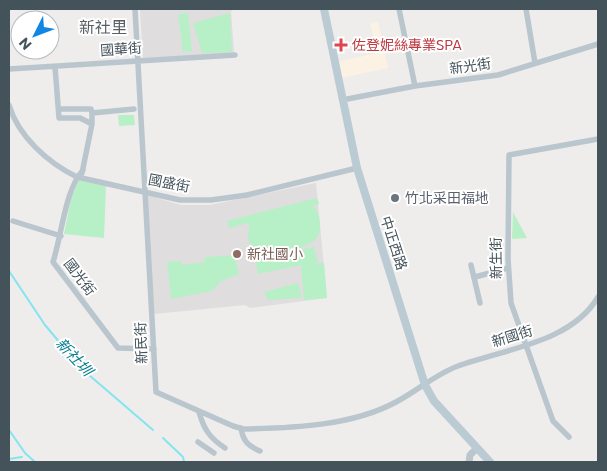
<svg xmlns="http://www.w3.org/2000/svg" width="607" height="471" font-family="Commissioner,'Noto Sans TC',sans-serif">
  <rect width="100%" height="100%" fill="#efecec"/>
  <path fill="#fcf2e3" d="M378 22 388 68 341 78 337 62 377 53 370 23Z"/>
  <path fill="#e0ddde" d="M140 9H237L231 11 234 53 143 59Z
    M316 183 327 298 250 308 245 305 154 314 147 195 181 205H210Z"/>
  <path fill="#b7f0c6" d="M188 13 192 51 183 52 178 14Z
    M230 13 232 52 202 53 193 23Z
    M118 115H134L135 125 119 126Z
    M79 180 106 186 104 238 64 234 71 199Z
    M317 198 319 204 312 206C319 211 319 216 320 224 322 247 297 247 281 253L314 247 318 262 311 264 324 263 327 298 304 300 301 265 258 274 255 258 270 255 252 246 248 240 249 223 229 228 227 221Z
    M513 212 527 238 512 239Z
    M234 255 239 274 221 281 212 291 171 299 167 262 181 261 182 265 205 262 204 257Z
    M298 283 302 298 268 300 264 292Z"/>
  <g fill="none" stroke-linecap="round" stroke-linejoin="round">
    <path stroke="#82e5ef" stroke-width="2" d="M9 271 45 325 82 369 153 430
      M9 430 25 453 35 462
      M163 438 183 457 184 462
      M9 459 22 457"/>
    <path stroke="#bac6cd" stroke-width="5.5" d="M135 9 156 392 233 426 243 429C292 428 352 426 396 402 417 391 436 374 458 366 504 349 571 343 598 297
      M399 9 415 86
      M526 9 535 63
      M55 67 59 118H80L92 124
      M9 69 235 55
      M342 100 415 86 498 75 598 44
      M9 105C18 136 48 163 77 177L180 200H211L247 195 357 168
      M59 109H91L92 113 134 109
      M83 170C65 190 62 234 53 262L118 348 154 349
      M82 173 92 124V113
      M13 221 61 236
      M471 265 480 303
      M475 277 508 268
      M199 412C204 430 210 438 225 448
      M241 428C243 441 248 446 260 451
      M569 437 553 421 511 303 508 259 509 155 598 139
      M198 442 214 453"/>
    <path stroke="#bac6cd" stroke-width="7" d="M469 462 470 455 477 448"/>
    <path stroke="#bbcbd4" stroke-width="8" d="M324 9 357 168 425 385 434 401 490 462"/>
  </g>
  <path fill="#e0444e" stroke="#fff" stroke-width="2" d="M338.5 37.5h5v5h5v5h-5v5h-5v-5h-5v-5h5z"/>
  <circle fill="#6b7280" stroke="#fff" stroke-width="2" cx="395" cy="198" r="5"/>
  <circle fill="#8d6e63" stroke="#fff" stroke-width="2" cx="237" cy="254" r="5"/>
  <g text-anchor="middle" stroke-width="4" stroke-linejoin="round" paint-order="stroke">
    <g font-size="14" fill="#be3a42" stroke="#fff" text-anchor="start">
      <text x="352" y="50">佐登妮絲專業SPA</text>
    </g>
    <g font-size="14" fill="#44525a" stroke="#fff">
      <text transform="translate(121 49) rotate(-4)" y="5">國華街</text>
      <text transform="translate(470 66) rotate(-8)" y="5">新光街</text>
      <text transform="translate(169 183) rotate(11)" y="5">國盛街</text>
      <text transform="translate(394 243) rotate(72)" y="5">中正西路</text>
      <text transform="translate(496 258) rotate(-91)" y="5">新生街</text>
      <text transform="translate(80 277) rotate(53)" y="5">國光街</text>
      <text transform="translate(512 336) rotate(-17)" y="5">新國街</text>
      <text transform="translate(141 343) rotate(-92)" y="5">新民街</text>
    </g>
    <g font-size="14" fill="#5b616d" stroke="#fff" text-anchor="start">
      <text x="405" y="203">竹北采田福地</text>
    </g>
    <g font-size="14" fill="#785e54" stroke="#fff" text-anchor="start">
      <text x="247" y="259">新社國小</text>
    </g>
    <g font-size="15" font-style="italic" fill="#08808d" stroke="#fff">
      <text transform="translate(74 357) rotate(47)" y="5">新社圳</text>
    </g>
    <g font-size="16" fill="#595e62" stroke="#fff">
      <text x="103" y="33">新社里</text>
    </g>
  </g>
  <rect width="607" height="471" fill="none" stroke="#44525a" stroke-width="20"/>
  <g transform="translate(35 35) rotate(228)"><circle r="24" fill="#ffffff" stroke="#b4babd"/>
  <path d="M0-4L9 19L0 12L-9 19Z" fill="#1086e5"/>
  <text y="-8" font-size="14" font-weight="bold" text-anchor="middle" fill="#44525a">N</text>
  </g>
</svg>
